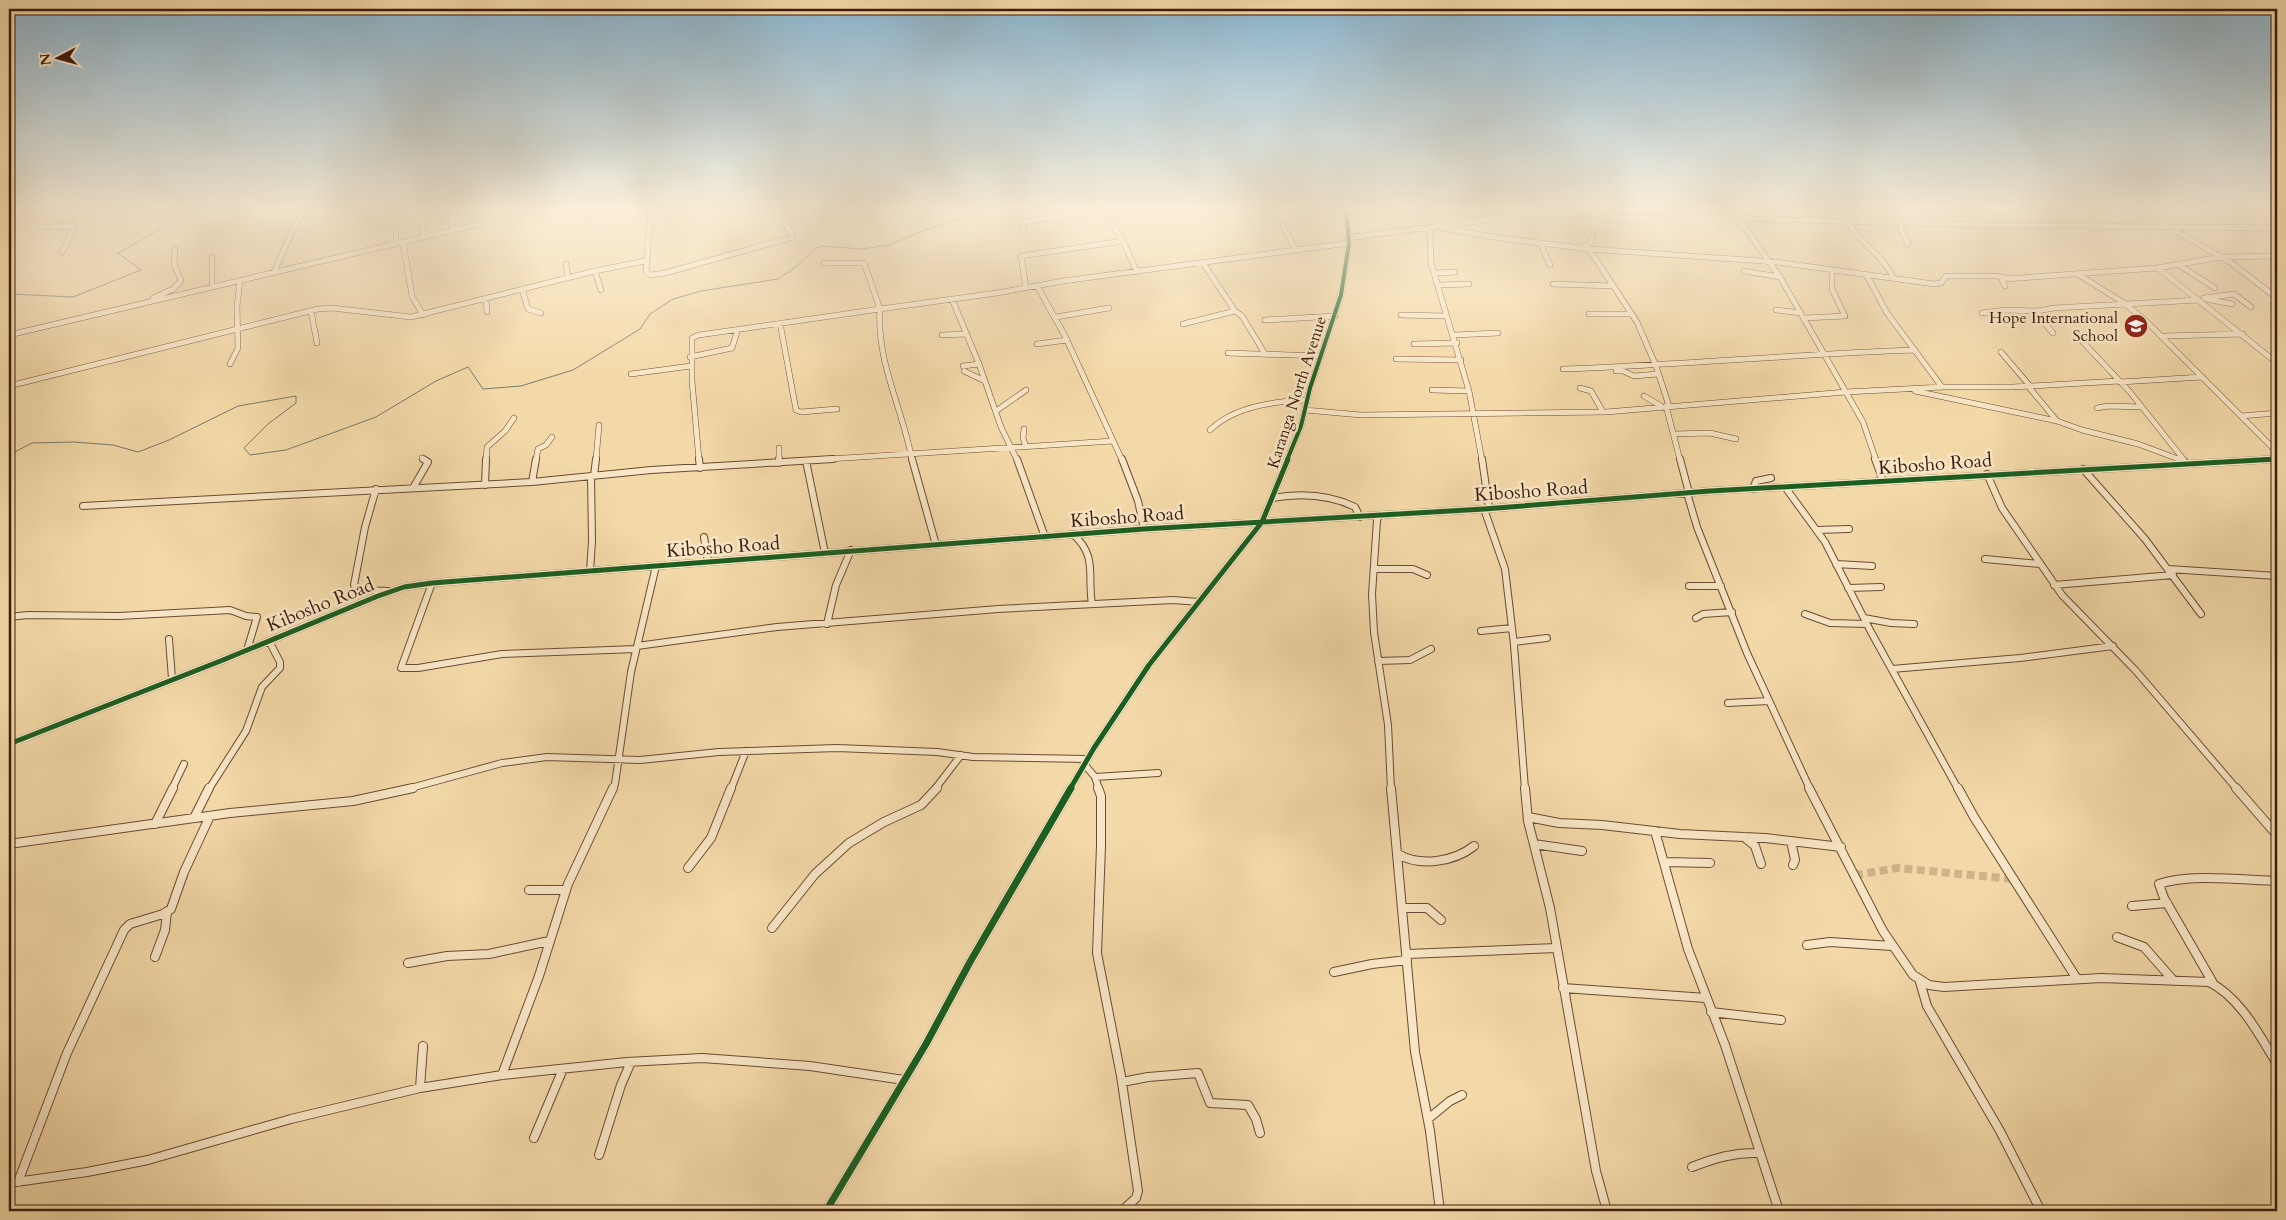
<svg xmlns="http://www.w3.org/2000/svg" width="2286" height="1220" font-family="Cardo,serif">
  <rect width="100%" height="100%" fill="#f4d9a8"/>
  <filter id="stains"><feTurbulence type="fractalNoise" baseFrequency=".004" numOctaves="4"/><feColorMatrix values="0 0 0 0 .2 0 0 0 0 .09 0 0 0 0 .02 0 0 0 .5 -.17"/></filter>
  <radialGradient id="worn" r=".72"><stop offset=".6" stop-color="#630" stop-opacity="0"/><stop offset="1" stop-color="#630" stop-opacity=".3"/></radialGradient>
  <g fill="none" stroke-linecap="round" stroke-linejoin="round">
    <path stroke="#777a6f" stroke-width="1" d="M9 294 73 297 141 270 118 253 197 209
      M9 455 32 443 73 442 113 445 138 452 169 440 238 406 296 396V403L268 424 244 448 250 455 286 450 376 417 436 381 468 367 483 389 521 386 573 370 640 329 650 314 673 299 701 291 778 279 797 266 815 249 822 246 860 249 889 245 922 231 960 219 964 209"/>
    <path stroke="#cfb389" stroke-width="8" stroke-dasharray="8 4.5" stroke-linecap="butt" d="M1855 875 1897 868 2013 879"/>
    <g stroke="#6a4b34" stroke-width="6">
      <path id="minor-far2" d="M47 209 40 222 42 227 75 226 62 252
        M450 209 453 230
        M588 209 594 225
        M651 209 646 272 651 275 665 273 793 237 778 209
        M1688 209 1695 217
        M1760 209 1774 219
        M1830 209 1844 221
        M1850 209 1869 221
        M1877 209 1892 222
        M2137 209 2230 262 2277 298
        M1105 211 1123 241 1137 272
        M422 216 423 237
        M650 218 697 209
        M1739 219 1780 277 1863 422 1876 460
        M1848 221C1859 244 1884 255 1894 279
        M1898 222 1908 244
        M1283 226 1296 250
        M1427 228 1493 219 1582 213 1618 218H1724L1986 225 2277 228
        M1442 228 1500 238 1589 249 1637 322 1656 366 1669 406
        M1024 230 1022 223 1027 221 1128 209
        M396 233V243
        M1347 238 1422 228 1430 231 1431 263 1469 391 1482 460
        M403 242 412 296 423 315
        M1540 243 1550 265
        M1583 247 1590 243 1593 236
        M1589 249 1776 262 1934 284 1941 283 1946 276H1997L2007 278
        M212 257V287
        M566 264 568 278
        M2179 265 2215 288
        M2158 268 2277 363
        M595 271 601 290
        M1744 271 1780 277
        M274 272 293 229 305 209
        M1435 273 1455 272
        M2079 275 2124 303 2147 322 2277 452
        M1867 276 1887 313 1942 387
        M1553 284 1613 286
        M1439 285 1469 284
        M1037 286 1065 336 1122 460
        M2005 286 2002 280 2005 279 2157 268 2221 257 2277 256
        M1026 288 1021 256 1123 241
        M522 289 528 309 541 313
        M153 298 173 289 181 281 174 264 175 249
        M2204 298 2234 294 2251 307
        M486 299 487 312
        M952 299 979 364 1001 427 1017 460
        M2206 299 2232 304
        M2273 304H2277
        M1776 310 1801 313
        M311 311 317 343
        M1235 311 1242 316 1265 354
        M1982 313 2006 310 2037 311
        M1589 314H1632
        M1401 315 1447 316
        M1056 317 1109 308
        M1804 318 1845 316 1832 289V271
        M1265 320 1335 316
        M780 323 796 410 801 412 837 409
        M1183 324 1235 311 1203 263
        M2053 333 2039 317 2037 311 2054 308 2199 300
        M9 335 543 209
        M942 335 967 334
        M1454 335 1498 333
        M2163 336 2243 334
        M2081 340 2130 392 2184 460
        M1037 344 1067 340
        M1414 344 1457 343
        M2001 352 2030 386
        M1228 353 1321 356
        M690 357 732 348 738 329
        M1396 359 1461 360
        M230 364 238 348 237 306 240 281
        M963 366 979 364
        M1563 369C1681 365 1797 354 1915 350
        M964 371 985 381
        M1616 371H1623L1634 376 1658 374
        M631 374 691 366
        M2120 382 2202 377
        M9 386 318 309 332 308 411 317 595 271 645 261
        M2028 386 2057 421
        M1580 388 1591 391 1603 412
        M1432 390 1469 391
        M1915 391 2057 421 2082 430 2138 444 2181 460
        M1644 396 1661 406
        M1666 406 1680 460
        M2097 408 2108 406 2141 407
        M1305 410 1361 415 1606 412 1846 392 1942 387H2013L2119 381
        M996 411 1026 390
        M2241 416 2277 413
        M1024 429 1023 438 1026 447
        M1210 430C1233 407 1276 401 1307 400
        M1674 434 1710 433 1736 439
        M779 448V460
        M422 458 425 460
        M486 460 487 447 505 431 514 418
        M536 460 538 449 546 445 552 437
        M596 460 599 425
        M699 460 692 381V338L699 335 880 309 864 263H824
        M813 460 1113 441
        M912 460C903 410 876 361 880 309L997 293 1063 281 1349 243
        M1287 460 1301 426 1310 388 1341 295 1349 243 1346 209
        M2262 460 2277 459"/>
    </g>
    <g stroke="#6a4b34" stroke-width="8">
      <path id="minor-far1" d="M699 459 700 468
        M779 459V463
        M912 459 936 545
        M1017 459 1045 537
        M1122 459 1138 501 1144 529
        M1482 459 1489 508
        M1680 459 1689 493
        M1875 459 1883 481
        M2178 459 2184 461
        M806 461 825 553
        M2083 469 2145 539 2201 614
        M1987 474 2002 508 2062 595 2136 671 2237 789
        M594 476 596 459
        M532 482 536 459
        M485 485 486 459
        M1785 487 1825 542 1871 632 1958 789
        M413 488 428 462 423 459
        M376 489 365 527 354 585 361 590 389 591
        M1753 489 1756 481 1771 478
        M1687 493 1697 527 1747 653 1810 789
        M1272 498C1301 493 1328 494 1355 507L1360 517
        M83 506 532 482 651 470 833 459
        M1484 509 1505 569 1514 645 1525 789
        M1380 515 1377 520 1372 594 1374 632 1388 725 1391 789
        M1817 530 1849 529
        M1073 534C1098 557 1087 574 1092 604
        M704 537 708 562
        M1985 559 2040 564
        M1836 564 1872 566
        M1374 569H1413L1427 575
        M2168 569 2277 576
        M590 571 592 541 591 476
        M432 583 401 668H418L502 654 636 649
        M2054 585 2173 575
        M1689 586H1721
        M1848 588 1881 587
        M1805 614 1830 623 1867 624
        M9 617 28 615 119 616 230 610 246 616 257 617 247 650
        M1696 618 1703 614 1732 612
        M1864 618 1891 623 1914 624
        M827 624 836 585 851 550
        M1481 631 1512 628
        M169 639 172 679
        M1514 642 1547 638
        M637 646 777 627 998 609 1173 600 1199 602
        M1378 661 1410 660 1431 649
        M1892 669 2020 658 2113 646
        M1728 703 1769 701
        M9 744 223 660 378 596 404 587 432 583 1144 529 1484 509 1710 491 2277 459
        M1084 764 1095 777 1099 789
        M1095 777 1158 773
        M172 789 184 764
        M209 789 246 731 262 687 280 668V662L269 641
        M407 789 502 763 547 757 640 760 719 752 837 748 937 752 973 757 1087 759
        M613 789 615 784 631 672 656 566
        M731 789 746 751
        M935 789 961 755
        M1070 789 1094 748 1149 665 1262 522 1288 459"/>
    </g>
    <g stroke="#6a4b34" stroke-width="10">
      <path id="minor" d="M1098 788 1101 796V846L1097 953 1121 1076 1138 1191 1136 1198 1122 1211
        M1391 788 1415 1052 1430 1131 1440 1211
        M1525 788 1528 821 1550 908 1596 1171 1607 1211
        M1809 788 1883 931 1913 975 1929 985 1944 987 2101 978 2209 982C2240 997 2260 1036 2277 1064
        M1958 788 1974 817 2077 979
        M2236 788 2277 835
        M1528 817 1559 823 1602 825 1680 834 1765 838 1841 847
        M194 818 209 788
        M155 824 173 788
        M1655 831 1688 949 1725 1045 1779 1211
        M1744 837 1755 846 1761 864
        M1791 841 1795 860 1793 865
        M9 844 230 813 353 801 413 788
        M1534 844 1582 851
        M1398 854C1420 867 1454 862 1474 846
        M1665 862 1710 863
        M688 868 711 838 731 788
        M529 890H566
        M2132 906 2167 903
        M1402 908H1427L1441 920
        M772 928 815 874 849 843 884 822 921 805 937 788
        M2117 937 2144 947 2173 980
        M1807 945 1830 942 1892 946
        M1407 954 1557 948
        M155 957 165 930 167 912
        M408 963 447 956 489 954 549 941
        M1334 972 1372 964 1407 960
        M1920 982 1927 1006 2000 1131 2041 1211
        M2213 983 2164 898 2159 884C2189 873 2244 880 2277 881
        M1563 988 1706 998
        M1711 1012 1781 1020
        M502 1075 539 976 568 884 613 788
        M1122 1082 1148 1077 1198 1073 1210 1103 1248 1105 1256 1119 1260 1133
        M420 1088 423 1046
        M1428 1119 1450 1101 1462 1095
        M534 1138 563 1069
        M599 1155 621 1085 631 1062
        M1692 1167C1715 1158 1735 1152 1760 1153
        M18 1182 67 1053 124 930 130 924 163 914 171 909 184 872 210 816
        M9 1183 87 1172 148 1160 291 1119 420 1088 502 1075 627 1062 702 1058 810 1066 904 1080
        M826 1211 926 1044 970 962 1071 788"/>
    </g>
    <use href="#minor-far2" stroke="#f8e6c6" stroke-width="5"/>
    <use href="#minor-far1" stroke="#f8e6c6" stroke-width="6"/>
    <use href="#minor" stroke="#f8e6c6" stroke-width="8"/>
    <g stroke="#f8e6c6" stroke-width="6">
      <path id="cycleway-far2" d="M1287 460 1301 426 1310 388 1341 295 1349 243 1346 209
        M2262 460 2277 459"/>
    </g>
    <g stroke="#f8e6c6" stroke-width="8">
      <path id="cycleway-far1" d="M9 744 223 660 378 596 404 587 432 583 1144 529 1484 509 1710 491 2277 459
        M1070 789 1094 748 1149 665 1262 522 1288 459"/>
    </g>
    <g stroke="#f8e6c6" stroke-width="10">
      <path id="cycleway" d="M826 1211 926 1044 970 962 1071 788"/>
    </g>
    <use href="#cycleway-far2" stroke="#1b5e20" stroke-width="4"/>
    <use href="#cycleway-far1" stroke="#1b5e20" stroke-width="5"/>
    <use href="#cycleway" stroke="#1b5e20" stroke-width="7"/>
  </g>
  <linearGradient id="sky" x2="0" y2="1"><stop stop-color="#8ab6d2"/><stop offset="0.55" stop-color="#faeed8"/><stop offset="1" stop-color="#faeed8" stop-opacity="0"/></linearGradient>
  <rect width="2286" height="379" fill="url(#sky)"/>
  <defs>
    <g id="school-disc" transform="scale(1.25)"><circle r="9.5" fill="#8f2418" stroke="#f8e6c6"/><path d="M0-5L7-2L0 1L-7-2ZM-4 1L0 2.5L4 1V4Q0 6-4 4Z" fill="#fff"/></g>
  </defs>
  <g fill-rule="evenodd">
    <use href="#school-disc" x="2136" y="326"/>
  </g>
  <g text-anchor="middle" stroke-width="5" stroke-linejoin="round" paint-order="stroke">
    <g font-size="16" fill="#3c1c0d" stroke="#f8e6c6" text-anchor="end">
      <text x="2118" y="323">Hope International<tspan x="2118" dy="18">School</tspan></text>
    </g>
    <g font-size="16" fill="#3c1c0d" stroke="#f8e6c6">
      <text transform="translate(1296 392) rotate(-72)" y="6">Karanga North Avenue</text>
    </g>
    <g font-size="19" fill="#3c1c0d" stroke="#f8e6c6">
      <text transform="translate(1935 463) rotate(-4)" y="7">Kibosho Road</text>
      <text transform="translate(1531 490) rotate(-4)" y="7">Kibosho Road</text>
      <text transform="translate(1127 516) rotate(-4)" y="7">Kibosho Road</text>
      <text transform="translate(723 546) rotate(-4)" y="7">Kibosho Road</text>
      <text transform="translate(320 604) rotate(-22)" y="7">Kibosho Road</text>
    </g>
  </g>
  <rect width="2286" height="1220" fill="none" stroke="#f4d9a8" stroke-width="30"/>
  <rect x="10" y="10" width="2266" height="1200" fill="none" stroke="#3c1c0d" stroke-width="2.5"/>
  <rect x="15" y="15" width="2256" height="1190" fill="none" stroke="#3c1c0d"/>
  <g transform="translate(58 58) rotate(264)" stroke="#f8e6c6" stroke-width="4" paint-order="stroke">
  <path d="M0-4L9 19L0 12L-9 19Z" fill="#3c1c0d"/>
  <text y="-8" font-size="14" font-weight="bold" text-anchor="middle" fill="#3c1c0d">N</text>
  </g>
  <rect width="100%" height="100%" filter="url(#stains)"/>
  <rect width="100%" height="100%" fill="url(#worn)"/>
</svg>
